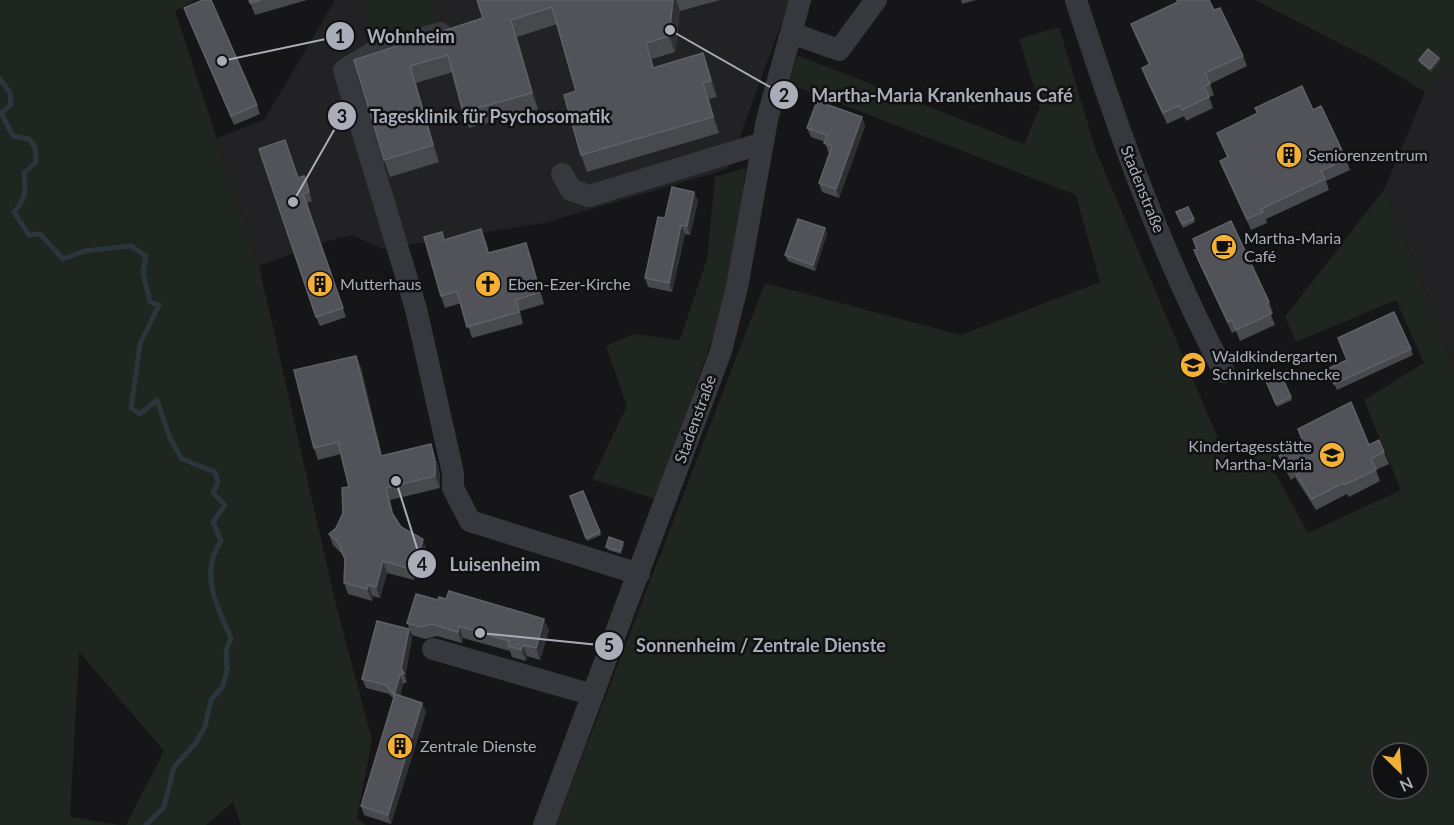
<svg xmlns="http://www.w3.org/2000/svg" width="1454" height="825" font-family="Lato,sans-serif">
  <rect width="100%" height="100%" fill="#161618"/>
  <path fill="#222225" d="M335 0H359L376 41 441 21 436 0H790L728 169 544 223 383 249 352 235 321 243 259 266 217 138 264 120Z
    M1454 60V365L1385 188 1425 92Z"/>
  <path fill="#1e261f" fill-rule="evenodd" d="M0 0H195L175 11 259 266 335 601 372 740 357 818 366 825H241L233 802 206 825H126L164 751 79 652 70 817 121 825H0Z
    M359 0H436L442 21 376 41Z
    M1255 0H1454V60L1425 92 1373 60Z
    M1059 27 1096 151 1231 469 1279 443 1274 471 1308 533 1401 490 1364 400 1424 363 1396 300 1296 342 1285 317 1385 188 1454 365V825H556L765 283 961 335 1100 282 1076 195 789 84 797 55 1024 144 1040 107 1019 39ZM1382 753H1418V789H1382Z
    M746 168 732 283 655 499 592 479 627 406 606 346 634 334 680 340 707 259 715 177Z"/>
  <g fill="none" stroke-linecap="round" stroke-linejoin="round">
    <path stroke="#2c353c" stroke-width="5" d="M0 79 10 93 11 105 1 113 13 136 29 139 35 147 36 162 24 173C26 190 26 199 14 212L29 235 40 234 63 259 84 251 131 246 146 256 143 273 150 302 159 305 140 344 131 408 140 414 157 400 170 438 182 459 215 472 218 482 213 493 225 505 213 522 221 541C199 572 217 608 231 638L226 651 227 669 223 686 211 700 205 727 195 744 174 767 164 807 146 825"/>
    <path stroke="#37383d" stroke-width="22" d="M1076 0C1117 127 1161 254 1224 372
      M440 33 374 52 344 70 416 309 453 473V488L470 521 639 574
      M791 33 839 50 876 0
      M562 174 571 190 589 196 763 143
      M433 649 593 695
      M544 825 721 351 737 287 767 120 800 0"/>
  </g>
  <path fill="#47494d" d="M249 0H307L255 15Z
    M477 0H720L680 11 675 52 652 59 654 68 709 70 717 97 709 99 719 133 587 172 581 155 576 91 557 24 517 37 538 109 469 128 463 112 453 72 416 83 439 162 390 177 384 160 354 60 483 18Z
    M961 0H976L962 4Z
    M1176 0H1209L1214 10 1243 56 1247 66 1210 84 1214 95 1209 97 1213 108 1186 121 1184 116 1167 124 1146 79 1142 68 1149 65 1135 35 1131 24 1177 2Z
    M184 8 257 105 260 114 234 125Z
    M1439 58 1440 61 1431 72 1420 63 1419 60Z
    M1255 108 1313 110 1346 159 1350 170 1326 181 1329 190 1266 219 1267 223 1251 230 1224 171 1220 161 1227 157 1217 133 1257 114Z
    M862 117 865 126 839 198 822 192 819 183 830 153 828 152 825 142 811 137 807 128Z
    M304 176 312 201 307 203 346 317 320 326 316 317 298 178Z
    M694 192 698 201 690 235 685 234 672 292 648 287 645 278 665 218Z
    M1188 207 1195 222 1183 228 1176 212Z
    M825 228 827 234 815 271 788 261 785 255Z
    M442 232 444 240 486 241 489 253 530 254 544 304 520 311 523 324 472 338 461 303 445 308 441 296Z
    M1193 239 1269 302 1273 313 1271 315 1275 325 1240 341 1236 331 1232 333 1198 261 1194 250 1196 249Z
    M1338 338 1411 349 1413 355 1337 390 1327 369 1347 360Z
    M361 367 382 456 431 444 435 456 440 475V488L390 500 394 517 401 527 427 551 420 574 416 573 414 580 387 573 380 598 373 596 372 601 348 594 344 583 345 561 342 554 333 545 329 534 336 528 343 513 349 487 341 454 318 460 314 448Z
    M1280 373 1292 400 1277 407 1265 379Z
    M1298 429 1369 445 1384 452 1389 464 1376 470 1380 481 1349 497 1347 494 1316 510 1295 477 1291 480 1284 467 1279 456 1302 442Z
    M583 491 601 535 587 541 570 496Z
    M624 545 621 554 608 550 606 547Z
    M407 623 549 630 540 660 527 656 526 661 512 657 510 651 463 638 462 643 437 636 425 639 412 635Z
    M409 629 412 638 405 677 407 682 403 684 400 696 422 703 426 712 391 824 364 815 361 806 394 699 389 694 366 688 362 679Z"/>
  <path fill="#2f3033" d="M673 0H676L680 11 675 52 669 36Z
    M511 20 517 37 538 109 532 93Z
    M646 43 652 59 659 85 653 68Z
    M703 53 709 70 717 97 711 81Z
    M1439 58 1440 61 1431 72 1430 69Z
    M410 66 416 83 439 162 433 145Z
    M703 83 709 99 719 133 713 117Z
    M862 117 865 126 839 198 836 189Z
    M694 192 698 201 690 235 687 226Z
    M681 225 685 234 672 292 669 283Z
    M825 228 827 234 815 271 813 265Z
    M526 243 530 254 544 304 540 292Z
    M356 356 361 367 385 468 381 456Z
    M431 444 435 456 440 475V488L435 476Z
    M386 488 390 500 396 525 392 513Z
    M423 539 427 551 420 574 416 562Z
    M623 542 624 545 621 554 620 551Z
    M383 561 387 573 380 598 376 587Z
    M412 562 416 573 414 580 410 569Z
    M368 585 373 596 372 601 367 589Z
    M544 619 549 630 540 660 536 648Z
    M459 626 463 638 462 643 458 632Z
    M409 629 412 638 405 677 401 669Z
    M523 645 527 656 526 661 521 650Z
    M400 675 403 684 398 703 394 695Z
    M422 703 426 712 391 824 388 815Z"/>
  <path fill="#525359" stroke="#5f6168" stroke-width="1.5" d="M203 0H211L257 105 231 116 184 8Z
    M249 0H261L250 3Z
    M477 0H673L669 36 646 43 653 68 703 53 711 81 703 83 713 117 581 155 564 95 576 91 552 7 511 20 532 93 463 112 448 55 410 66 433 145 384 160 354 60 483 18Z
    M1177 0H1209L1214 10 1220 8 1243 56 1205 73 1210 84 1204 87 1209 97 1182 110 1180 105 1163 113 1142 68 1150 64 1131 24 1178 2Z
    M1428 49 1439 58 1430 69 1419 60Z
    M1302 86 1313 110 1321 106 1346 159 1321 171 1325 179 1261 209 1263 212 1247 219 1220 161 1228 157 1217 133 1258 113 1255 108Z
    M817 101 862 117 836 189 819 183 832 146 824 143 827 135 807 128Z
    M285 140 298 178 304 176 307 184 309 192 303 194 343 308 316 317 259 149Z
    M672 187 694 192 687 226 681 225 669 283 645 278 658 217 665 218Z
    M1188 207 1194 219 1182 224 1176 212Z
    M798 219 825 228 813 265 785 255Z
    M1231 221 1269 302 1266 304 1271 314 1236 330 1232 320 1228 322 1194 250 1197 249 1193 239Z
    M481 229 488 253 526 243 540 292 516 300 519 312 467 327 457 291 441 296 424 237 442 232 444 240Z
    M1394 312 1411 349 1334 384 1327 369 1347 360 1338 338Z
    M356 356 381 456 431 444 435 463V476L386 488 392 513 401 527 423 539 416 562H412L410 569 383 561 376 587 368 585 367 589 344 583 345 559 338 542 329 534 336 528 343 513 342 488 349 487 338 442 314 448 294 370Z
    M1280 373 1291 397 1276 404 1265 379Z
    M1351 402 1369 445 1379 440 1384 452 1371 459 1376 470 1344 485 1343 483 1312 499 1291 466 1287 468 1279 456 1303 441 1298 429Z
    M583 491 600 532 586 538 570 496Z
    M609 537 623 542 620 551 606 547Z
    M449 591 544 619 536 648 523 645 521 650 508 646 509 641 459 626 458 632 432 624 421 627 407 623 416 594 438 600 439 597 446 599Z
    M377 621 409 629 401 669 404 673 400 675 394 695 386 685 362 679Z
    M395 694 422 703 388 815 361 806Z"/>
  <defs>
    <g id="building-disc" transform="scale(1.35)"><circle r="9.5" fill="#f2b134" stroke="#111113"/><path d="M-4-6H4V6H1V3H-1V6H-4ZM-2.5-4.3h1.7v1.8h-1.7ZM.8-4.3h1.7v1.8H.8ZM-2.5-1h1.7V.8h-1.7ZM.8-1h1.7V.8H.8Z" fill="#111"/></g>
    <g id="cafe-disc" transform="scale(1.35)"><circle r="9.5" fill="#f2b134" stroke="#111113"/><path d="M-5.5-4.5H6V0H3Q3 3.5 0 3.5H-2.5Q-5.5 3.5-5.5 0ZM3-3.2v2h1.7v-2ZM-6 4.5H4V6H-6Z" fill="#111"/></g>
    <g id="church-disc" transform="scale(1.35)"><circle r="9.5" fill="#f2b134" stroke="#111113"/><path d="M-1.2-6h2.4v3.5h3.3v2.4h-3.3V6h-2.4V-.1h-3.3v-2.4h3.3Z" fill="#111"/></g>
    <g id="school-disc" transform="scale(1.35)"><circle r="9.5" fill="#f2b134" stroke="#111113"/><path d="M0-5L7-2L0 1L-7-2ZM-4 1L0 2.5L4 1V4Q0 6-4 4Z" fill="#111"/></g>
  </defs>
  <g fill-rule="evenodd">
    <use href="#building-disc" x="1289" y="155"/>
    <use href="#cafe-disc" x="1224" y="247"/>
    <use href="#building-disc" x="320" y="284"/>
    <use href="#church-disc" x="488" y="284"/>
    <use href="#school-disc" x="1193" y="365"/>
    <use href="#school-disc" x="1332" y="455"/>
    <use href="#building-disc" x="400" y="746"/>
  </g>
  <g text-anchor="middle" stroke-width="5" stroke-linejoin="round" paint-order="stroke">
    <g font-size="16" fill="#a8adb8" stroke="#111113" text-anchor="start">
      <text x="1308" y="161">Seniorenzentrum</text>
      <text x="1244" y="244">Martha-Maria<tspan x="1244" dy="18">Café</tspan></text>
      <text x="340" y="290">Mutterhaus</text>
      <text x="508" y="290">Eben-Ezer-Kirche</text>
      <text x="1212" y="362">Waldkindergarten<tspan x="1212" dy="18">Schnirkelschnecke</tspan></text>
      <text x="1312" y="452" text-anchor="end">Kindertagesstätte<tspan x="1312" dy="18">Martha-Maria</tspan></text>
      <text x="420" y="752">Zentrale Dienste</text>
    </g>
    <g font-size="16" fill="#a8adb8" stroke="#111113">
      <text transform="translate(1143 189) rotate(68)" y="6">Stadenstraße</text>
      <text transform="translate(695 419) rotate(-70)" y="6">Stadenstraße</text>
    </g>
  </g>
  <path fill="none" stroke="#a8adb8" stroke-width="2" d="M222 61L340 36M670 30L784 95M293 202L342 116M396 481L422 564M480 633L609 646"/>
  <g fill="#a8adb8" stroke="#111113" stroke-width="2">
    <circle cx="222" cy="61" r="6"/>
    <circle cx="670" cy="30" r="6"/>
    <circle cx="293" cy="202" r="6"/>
    <circle cx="396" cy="481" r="6"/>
    <circle cx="480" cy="633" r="6"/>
    <circle cx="340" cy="36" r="15"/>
    <circle cx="784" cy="95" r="15"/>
    <circle cx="342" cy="116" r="15"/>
    <circle cx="422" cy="564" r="15"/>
    <circle cx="609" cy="646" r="15"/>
  </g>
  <g font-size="18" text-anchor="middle" font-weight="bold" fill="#111">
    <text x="340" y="43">1</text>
    <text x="784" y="102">2</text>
    <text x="342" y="123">3</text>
    <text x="422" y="571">4</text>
    <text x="609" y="652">5</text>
  </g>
  <g font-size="18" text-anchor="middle" font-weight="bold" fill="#a8adb8" stroke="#111113" stroke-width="5" stroke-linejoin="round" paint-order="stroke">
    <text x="411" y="43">Wohnheim</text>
    <text x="942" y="102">Martha-Maria Krankenhaus Café</text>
    <text x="490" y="123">Tagesklinik für Psychosomatik</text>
    <text x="495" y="571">Luisenheim</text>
    <text x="761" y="652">Sonnenheim / Zentrale Dienste</text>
  </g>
  <g transform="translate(1400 771) rotate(155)"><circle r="28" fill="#111113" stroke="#4d4f55" stroke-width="1.5"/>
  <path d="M0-4.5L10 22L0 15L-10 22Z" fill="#f2b134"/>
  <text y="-9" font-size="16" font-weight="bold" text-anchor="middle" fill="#a8adb8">N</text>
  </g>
</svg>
